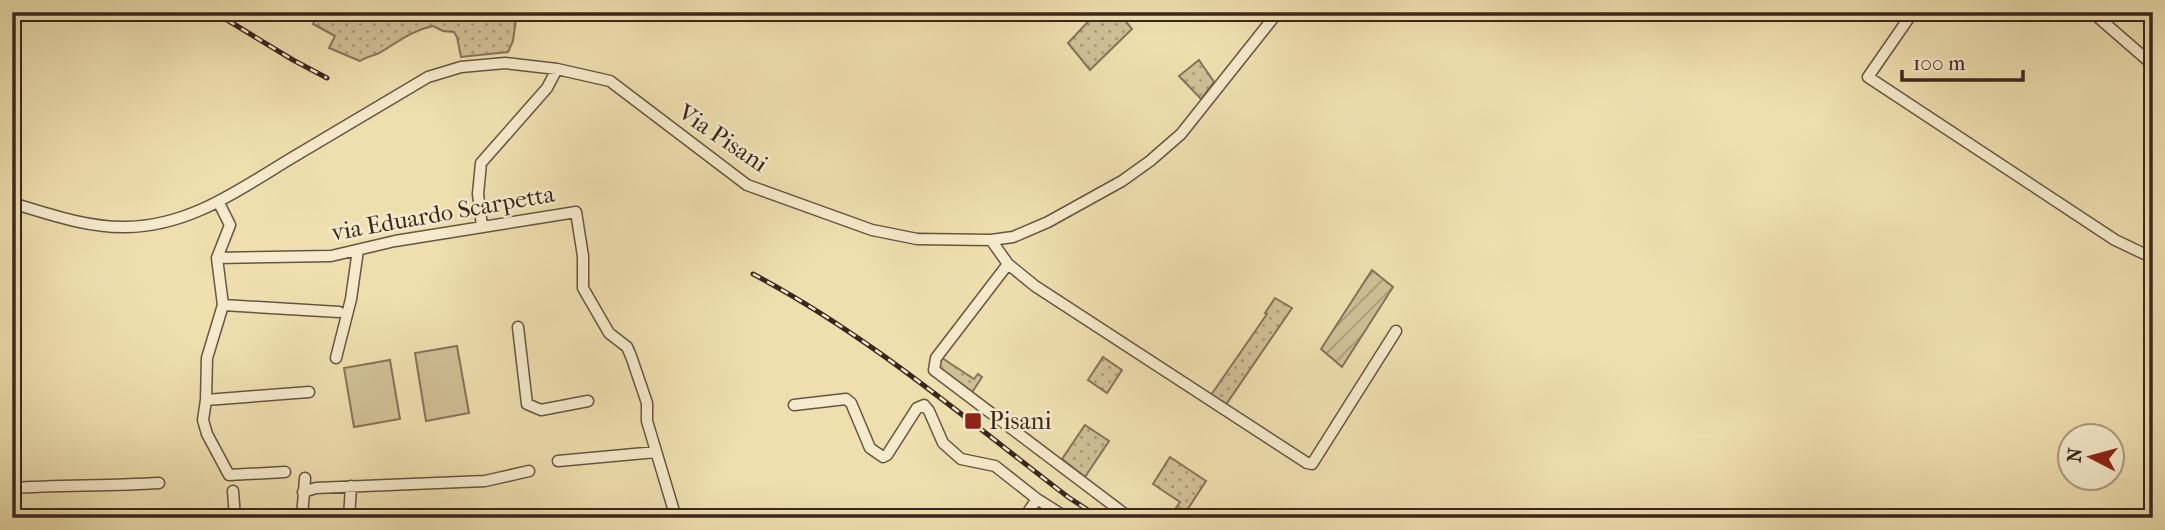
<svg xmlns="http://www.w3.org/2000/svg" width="2165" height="530" font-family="'IM FELL French Canon',serif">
  <defs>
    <pattern id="grass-dots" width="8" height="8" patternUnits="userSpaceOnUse" patternTransform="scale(1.75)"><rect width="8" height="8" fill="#d0c096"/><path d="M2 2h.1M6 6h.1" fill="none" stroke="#aa9c7a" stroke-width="1.8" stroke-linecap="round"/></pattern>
    <pattern id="garden-furrows" width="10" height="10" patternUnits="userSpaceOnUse" patternTransform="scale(1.75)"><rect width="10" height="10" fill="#d0c096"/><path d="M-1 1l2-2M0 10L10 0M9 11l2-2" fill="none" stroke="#aa9c7a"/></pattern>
  </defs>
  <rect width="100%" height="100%" fill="#efdfaf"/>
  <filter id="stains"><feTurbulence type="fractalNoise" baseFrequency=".00286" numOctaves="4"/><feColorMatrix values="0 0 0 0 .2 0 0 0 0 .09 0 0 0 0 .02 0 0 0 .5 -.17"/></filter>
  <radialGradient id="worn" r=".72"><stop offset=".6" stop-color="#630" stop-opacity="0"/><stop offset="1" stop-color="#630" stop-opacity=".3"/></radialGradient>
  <path fill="url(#grass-dots)" stroke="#86735a" stroke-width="2" d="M319 12H517L513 41 508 52 461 57 457 37 454 32 443 31 433 26C413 30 399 41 381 52 375 56 367 56 360 61L329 48 335 36 313 24Z
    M1097 12H1118L1132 29 1090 70 1068 43Z
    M1199 60 1214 82 1201 99 1179 76Z
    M1275 298 1292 308 1225 406 1211 395 1267 314 1265 313Z
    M939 356 974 379 978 374 982 377 971 394 935 365Z
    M1103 357 1122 370 1107 393 1088 380Z
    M1085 425 1109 441 1085 477 1062 459Z
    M1170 457 1206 481 1182 518H1169L1180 502 1153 484Z"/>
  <path fill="url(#garden-furrows)" stroke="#86735a" stroke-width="2" d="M1372 270 1393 287 1342 367 1321 349Z"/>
  <path fill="#d0c096" stroke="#86735a" stroke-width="2" d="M457 346 469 413 426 421 415 353Z
    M390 360 400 419 354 427 344 368Z"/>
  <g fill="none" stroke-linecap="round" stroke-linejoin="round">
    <g stroke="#685442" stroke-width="13">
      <path id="minor" d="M1913 12 1868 77 2115 240 2153 258
        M2092 12 2153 65
        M12 203C49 214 88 228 126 227 192 226 241 188 295 156 339 130 384 103 428 77L461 67 505 63 557 69 610 81 747 185 872 230 917 239 991 240 1013 237 1048 222 1122 181 1150 161 1181 134 1278 12
        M219 203 230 225 217 258 331 256 395 241 576 212 583 256V288L609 333 627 347 631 356 647 403V421L676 518
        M482 226 478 194 481 163 547 88 557 69
        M991 240 1008 264 936 358 934 370 1130 518
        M217 258 223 305 207 358 206 400 203 420 207 434 229 475 285 472
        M1008 264 1035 286 1307 463 1312 464 1396 331
        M223 305 339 312
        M518 327 527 404 541 410 588 401
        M336 358 351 299 358 250
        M206 400 309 392
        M794 405 846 399 851 403 870 448 883 457 887 455 917 408 924 405 929 411 943 443 961 459 995 466 1037 499 1067 518
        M558 461 656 452
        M12 488C61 485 110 486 159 483
        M233 491 235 518
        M303 492 316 488 485 481 529 471
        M302 518 305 478
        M349 518 351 486
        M1024 518 1037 499"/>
    </g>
    <use href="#minor" stroke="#f5eacb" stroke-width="10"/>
    <g stroke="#3b261d" stroke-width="5">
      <path id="rail" d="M214 12 293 60 327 78
        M753 274C867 334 966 419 1068 497L1100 518"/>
    </g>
    <use href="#rail" stroke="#f5eacb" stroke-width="2.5" stroke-dasharray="8" stroke-linecap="butt"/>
  </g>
  <rect fill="#8f2418" stroke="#f5eacb" stroke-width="2.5" x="964" y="412" width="18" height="18" rx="3.5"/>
  <g text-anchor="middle" stroke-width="5" stroke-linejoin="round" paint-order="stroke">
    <g font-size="24" fill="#3b261d" stroke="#f5eacb">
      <text transform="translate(723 138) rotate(34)" y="8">Via Pisani</text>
      <text transform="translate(443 213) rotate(-10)" y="8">via Eduardo Scarpetta</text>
    </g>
    <g font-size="24" fill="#3b261d" stroke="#f5eacb" text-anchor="start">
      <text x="989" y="429">Pisani</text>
    </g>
  </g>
  <rect width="2165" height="530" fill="none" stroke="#efdfaf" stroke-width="42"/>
  <rect x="14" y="14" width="2137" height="502" fill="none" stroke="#3b261d" stroke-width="3.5"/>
  <rect x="21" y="21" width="2123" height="488" fill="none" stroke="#3b261d" stroke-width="2"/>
  <g transform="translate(2091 457) rotate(276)"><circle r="33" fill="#f5eacb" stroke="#ab9c85" stroke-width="2"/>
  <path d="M0-5L12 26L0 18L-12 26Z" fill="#8f2418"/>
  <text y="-10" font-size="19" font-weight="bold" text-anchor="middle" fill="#3b261d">N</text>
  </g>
  <path d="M1902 70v10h121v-10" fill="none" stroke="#3b261d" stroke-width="3.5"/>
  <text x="1913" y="70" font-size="21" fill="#3b261d" stroke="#f5eacb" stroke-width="5" paint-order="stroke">100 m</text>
  <rect width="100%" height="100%" filter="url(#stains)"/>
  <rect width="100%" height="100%" fill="url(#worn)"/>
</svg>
